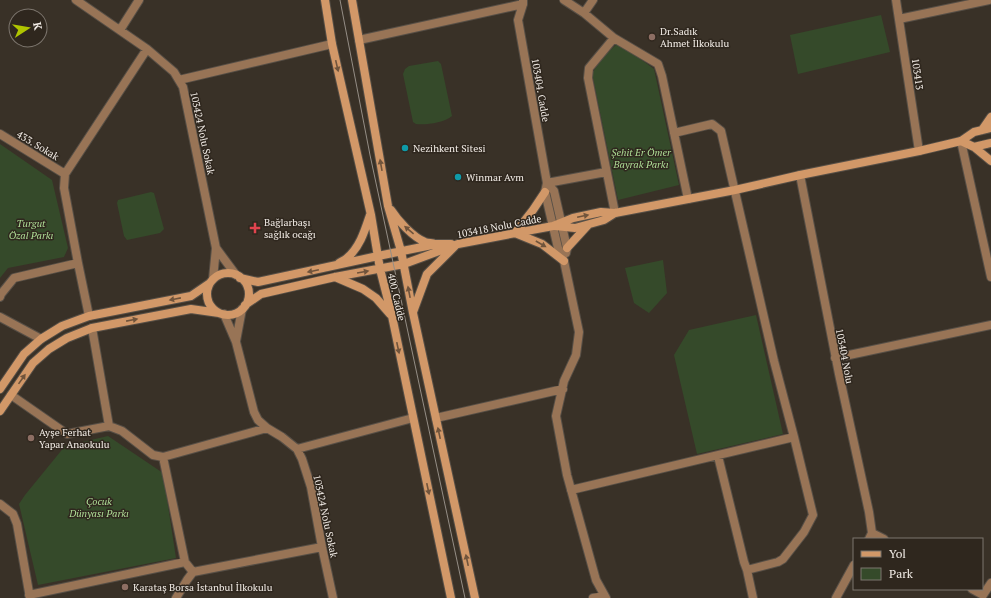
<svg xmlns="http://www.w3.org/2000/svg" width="991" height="598" font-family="'PT Serif',serif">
  <rect width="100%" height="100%" fill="#393127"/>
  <path fill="#354a2a" d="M881 15 890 52 798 74 790 35Z
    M617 44 623 46 654 69 679 185 618 200 592 73 606 54Z
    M438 61 441 64 452 116C444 123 426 125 416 124L413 122 403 74 405 69 409 66Z
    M0 144 52 180 68 248 64 257 8 268 0 278Z
    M151 192 154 193 164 229 160 233 127 240 124 236 117 203 118 200Z
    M663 260 667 293 649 313 634 303 625 268Z
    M756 315 783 434 697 454 674 355 689 330Z
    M108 436 163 473 176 558 38 585 19 504 25 495 65 446Z"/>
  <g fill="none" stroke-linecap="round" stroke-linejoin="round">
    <g stroke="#574f46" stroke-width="10">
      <path id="street" d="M76 0 147 49 174 72 183 87 216 248 213 279
        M523 0V4L518 20 547 183 545 192 558 248 564 261 579 332 576 355 564 381 556 416 567 475 596 580 606 598
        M564 0 584 13 614 38 658 64 662 76 688 199
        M896 0 919 151
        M584 13 593 0
        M899 19 989 0
        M120 30 139 0
        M614 38 589 68 588 78 615 213
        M359 40 523 4
        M179 80 332 44
        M674 133 712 124 721 131 774 361 794 437 813 515 804 532 783 559 778 562 747 570
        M0 134 65 174
        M961 141 991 277
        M800 175 839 374 869 512 872 533 869 539
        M547 183 554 191 567 248 566 253
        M547 183 606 172
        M216 248 236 275
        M0 297 1 294 14 278 78 263
        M224 314 236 342 254 412 258 420 267 428 282 437 297 449 302 459 311 487 322 547 333 598
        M89 316 78 263 64 188 65 174 147 49
        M0 317 41 339
        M92 328 109 426
        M236 341 242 309
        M835 358 991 325
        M11 395 67 434 109 426 122 431 153 455 163 457 267 428
        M436 418 563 389
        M297 449 413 418
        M718 456 744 562 747 570 753 598
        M163 457 185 562 193 572
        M571 490 794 437
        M0 504 13 514 17 524 30 598
        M872 533 884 539
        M972 589 983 595 991 583
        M29 595 185 562
        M176 598 187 580 193 572 322 547
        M593 598 604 596
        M836 598 854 565"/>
    </g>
    <g stroke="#574f46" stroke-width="10">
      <path id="secondary" d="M325 0 332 44 371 215 380 269 392 316 451 598
        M352 0 388 206 401 251 413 313 475 598
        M982 130 991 117
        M961 141 974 147 991 143
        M974 147 991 161
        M545 192 533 210 515 233 542 244 564 261
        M391 210C398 221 413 237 425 242 428 243 432 243 435 244
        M555 226 575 228 604 220 615 213
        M567 248 588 225
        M339 263C342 261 345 260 347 258 360 247 365 230 370 215
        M207 294a21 21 0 1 1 42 0a21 21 0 1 1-42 0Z
        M335 277 363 289 376 298 390 314
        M240 278 258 282 378 256 437 244H451
        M245 305 261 294 335 277 404 264 458 244 553 226 573 218 601 212 615 213 735 190 800 175 919 151 961 141 974 132 991 128
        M413 312 427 274 455 246
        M0 389 24 354 41 339 62 326 89 316 191 296 210 283
        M0 411 33 363 49 349 67 338 92 328 191 309 219 313"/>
    </g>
    <use href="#street" stroke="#987456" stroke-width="8"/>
    <use href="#secondary" stroke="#d29868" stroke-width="8"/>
    <path stroke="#958e86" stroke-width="1" d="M340 0 370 155 465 598"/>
  </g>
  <defs><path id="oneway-solid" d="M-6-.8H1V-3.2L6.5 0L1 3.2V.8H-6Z"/></defs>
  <g fill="#70543c">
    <use href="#oneway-solid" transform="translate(337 66) rotate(77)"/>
    <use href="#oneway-solid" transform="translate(381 165) rotate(-100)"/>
    <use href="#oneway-solid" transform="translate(583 216) rotate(-12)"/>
    <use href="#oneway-solid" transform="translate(409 230) rotate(-140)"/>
    <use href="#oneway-solid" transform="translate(541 244) rotate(30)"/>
    <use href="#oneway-solid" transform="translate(313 271) rotate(168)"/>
    <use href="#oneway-solid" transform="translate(363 272) rotate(-10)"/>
    <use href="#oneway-solid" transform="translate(409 292) rotate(-101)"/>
    <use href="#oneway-solid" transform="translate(175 299) rotate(169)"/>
    <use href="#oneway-solid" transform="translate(132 320) rotate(-11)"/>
    <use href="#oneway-solid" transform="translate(398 348) rotate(78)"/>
    <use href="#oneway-solid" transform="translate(22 379) rotate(-55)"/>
    <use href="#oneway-solid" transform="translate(439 433) rotate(-102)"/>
    <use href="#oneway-solid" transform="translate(428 489) rotate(78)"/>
    <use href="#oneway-solid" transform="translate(467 560) rotate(-102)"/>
  </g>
  <g fill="#8d6e63" stroke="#2f271e" stroke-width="1.5">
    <circle cx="652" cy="37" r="4"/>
    <circle cx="31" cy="438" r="4"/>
    <circle cx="125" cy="587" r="4"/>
  </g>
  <g fill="#0f9aa8" stroke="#2f271e" stroke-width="1.5">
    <circle cx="405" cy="148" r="4"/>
    <circle cx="458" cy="177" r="4"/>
  </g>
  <path fill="#e0444e" stroke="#2f271e" stroke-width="1.5" d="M253 222h4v4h4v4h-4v4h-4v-4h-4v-4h4z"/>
  <g text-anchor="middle" stroke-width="3" stroke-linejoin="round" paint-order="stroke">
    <g font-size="10" fill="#f3ede7" stroke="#2f271e" text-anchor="start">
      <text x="660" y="35">Dr.Sadık<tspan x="660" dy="12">Ahmet İlkokulu</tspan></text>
      <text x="413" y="152">Nezihkent Sitesi</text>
      <text x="466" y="181">Winmar Avm</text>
      <text x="264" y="226">Bağlarbaşı<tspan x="264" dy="12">sağlık ocağı</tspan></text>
      <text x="39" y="436">Ayşe Ferhat<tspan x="39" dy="12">Yapar Anaokulu</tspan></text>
      <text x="133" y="591">Karataş Borsa İstanbul İlkokulu</text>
    </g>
    <g font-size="10" fill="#f3ede7" stroke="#2f271e">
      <text transform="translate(918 74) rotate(82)" y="4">103413</text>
      <text transform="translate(541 90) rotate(80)" y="4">103404. Cadde</text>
      <text transform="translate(203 133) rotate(78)" y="4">103424 Nolu Sokak</text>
      <text transform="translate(38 145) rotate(31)" y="4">433. Sokak</text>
      <text transform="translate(499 226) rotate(-11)" y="4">103418 Nolu Cadde</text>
      <text transform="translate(397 297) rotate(77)" y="4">400. Cadde</text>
      <text transform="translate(845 356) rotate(79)" y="4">103404 Nolu</text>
      <text transform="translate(326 516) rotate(78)" y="4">103424 Nolu Sokak</text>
    </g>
    <g font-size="10" font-style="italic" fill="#aede96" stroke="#2f271e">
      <text x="641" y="156">Şehit Er Ömer<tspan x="641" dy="12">Bayrak Parkı</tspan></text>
      <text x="31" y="227">Turgut<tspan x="31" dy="12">Özal Parkı</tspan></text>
      <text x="99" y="505">Çocuk<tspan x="99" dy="12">Dünyası Parkı</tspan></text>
    </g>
  </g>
  <rect x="853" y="538" width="130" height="52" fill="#2f271e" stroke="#7d766e"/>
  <rect x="861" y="551" width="20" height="6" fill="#d29868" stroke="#7d766e"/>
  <text x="889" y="558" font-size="12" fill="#f3ede7">Yol</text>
  <rect x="861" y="568" width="20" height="12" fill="#354a2a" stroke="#7d766e"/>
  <text x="889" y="578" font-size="12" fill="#f3ede7">Park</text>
  <g transform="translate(28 28) rotate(78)"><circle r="19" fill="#2f271e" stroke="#7d766e"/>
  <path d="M0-3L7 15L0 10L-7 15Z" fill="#b0c500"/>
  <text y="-6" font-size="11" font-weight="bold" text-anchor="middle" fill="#f3ede7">K</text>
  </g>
</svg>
